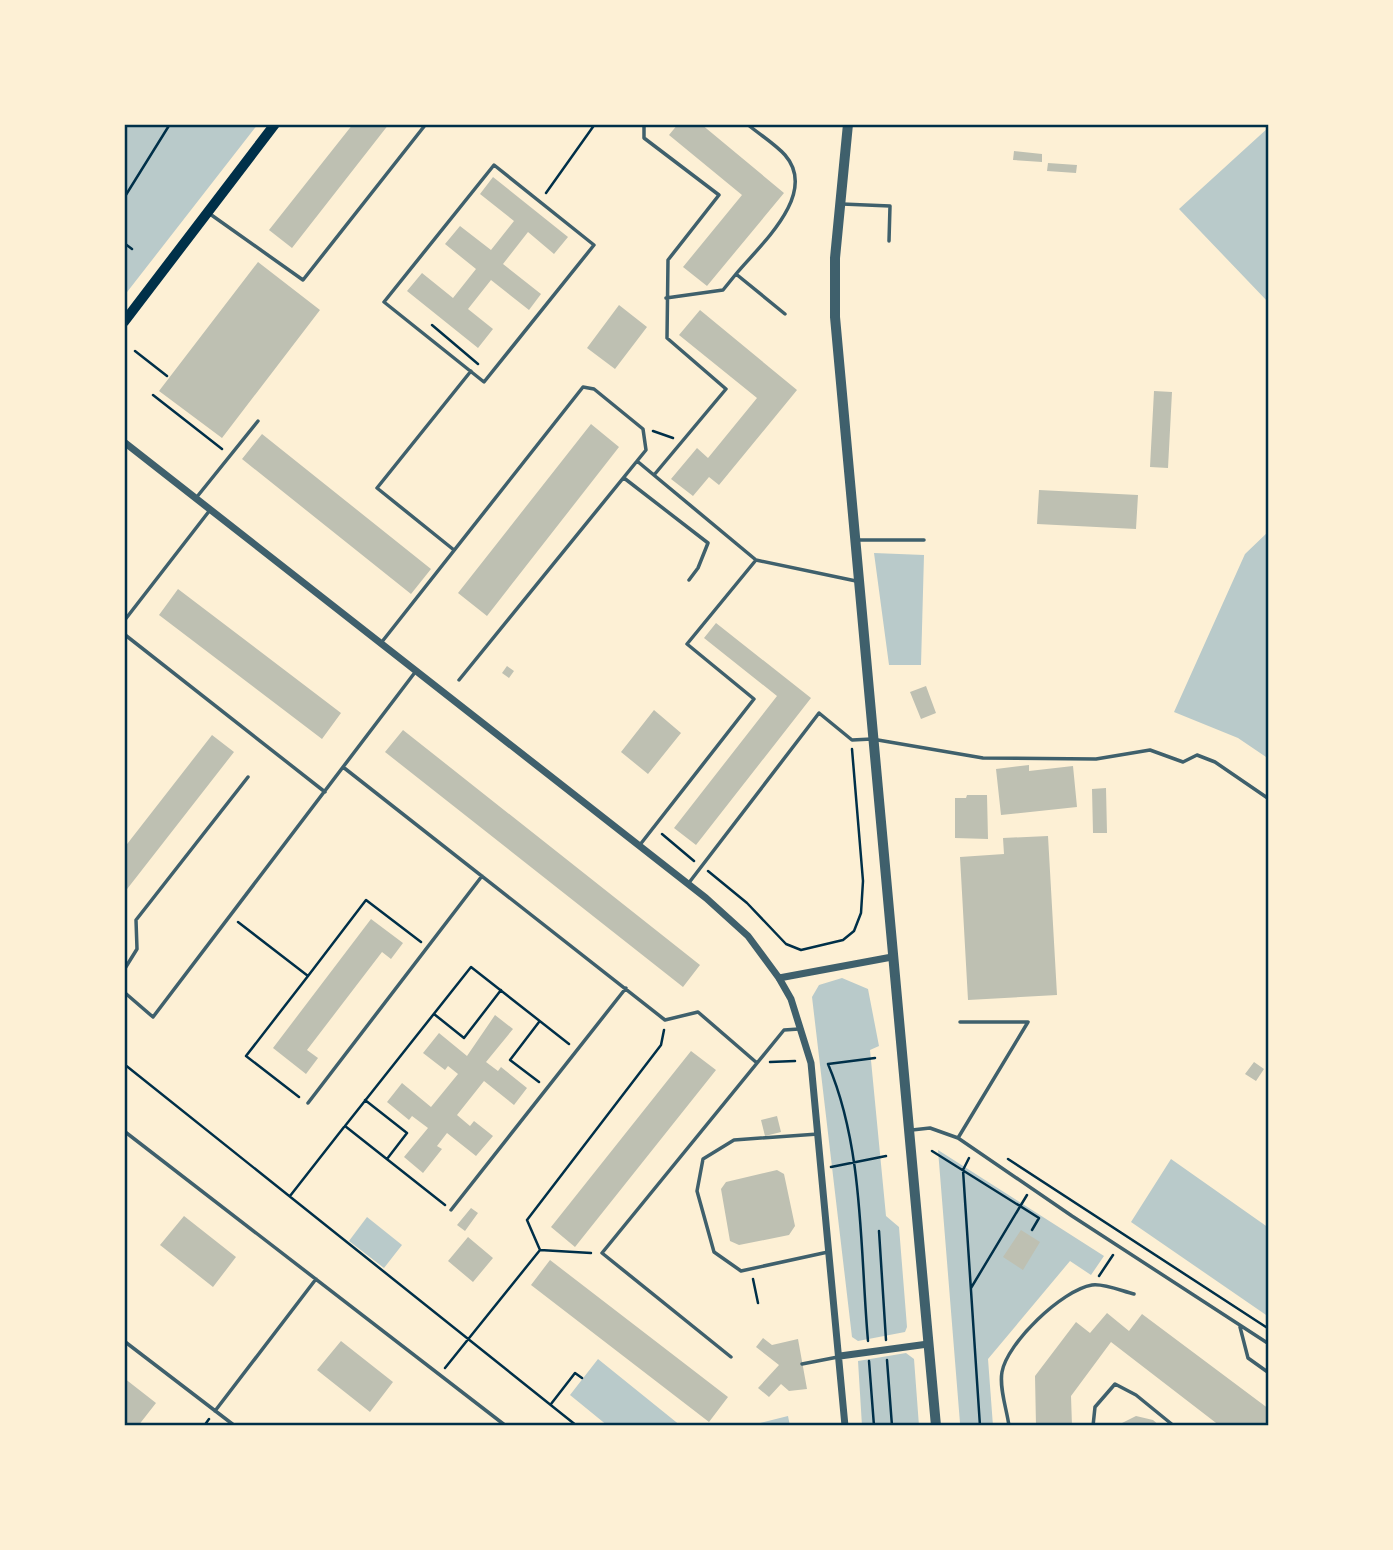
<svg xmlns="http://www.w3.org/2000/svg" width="1393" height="1550" font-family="Inter,sans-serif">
  <rect width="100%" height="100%" fill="#fdf0d5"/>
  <path fill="#b9caca" d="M124 124H258L124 296Z
    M1269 127V303L1179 209Z
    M1269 531V759L1238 738 1174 712 1245 554Z
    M874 553 924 555 921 665H889Z
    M842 978 868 989 879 1046 870 1050 886 1216 899 1227 907 1327 905 1332 858 1341 852 1337 812 997 819 985Z
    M938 1150 1104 1256 1091 1275 1070 1261 988 1359 993 1426H964L960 1423Z
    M1171 1159 1269 1228V1317L1131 1222Z
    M367 1217 402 1245 384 1268 349 1241Z
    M906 1353 914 1359 919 1426H862L858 1361Z
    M598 1359 681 1426H608L570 1395Z
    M788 1416 790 1426H748Z"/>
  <path fill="#bec0b2" d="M353 124H389L292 248 269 230Z
    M678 124H701L784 193 707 286 683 267 742 195 669 135Z
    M1014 151 1042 154V162L1013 160Z
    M1048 163 1077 165 1076 173 1047 171Z
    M493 177 568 237 554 254 528 232 503 264 541 294 529 310 491 280 468 309 493 329 478 348 407 291 422 273 453 298 476 269 445 244 460 226 491 250 514 221 480 194Z
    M258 262 320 310 222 438 159 391Z
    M619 305 647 327 615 369 587 348Z
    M700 310 797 390 719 485 709 477 693 496 671 479 697 448 708 458 757 398 679 335Z
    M1154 391 1172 392 1168 468 1150 467Z
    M591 424 619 447 487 616 458 593Z
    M262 434 431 569 411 594 242 459Z
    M1039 490 1138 495 1136 529 1037 524Z
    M178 589 341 713 322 739 159 615Z
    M716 623 811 698 696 845 674 828 777 696 704 638Z
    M507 666 514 671 509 678 502 673Z
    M926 686 936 713 921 719 910 692Z
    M654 710 681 733 648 774 621 752Z
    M403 730 700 965 683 987 385 752Z
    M212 735 234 752 124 893V848Z
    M1029 765V771L1073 766 1077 807 1001 815 996 769Z
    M1106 788 1107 833H1093L1092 789Z
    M967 795H987L988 839 955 838V798H966Z
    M1048 836 1057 995 968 1000 960 857 1004 854 1003 838Z
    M371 919 403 943 391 959 382 952 307 1050 318 1058 306 1074 273 1048Z
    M495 1015 513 1029 486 1062 498 1071 501 1067 527 1088 514 1105 484 1081 457 1115 470 1126 474 1121 493 1136 476 1156 447 1133 437 1146 442 1149 423 1173 404 1157 428 1128 412 1116 409 1120 387 1102 402 1083 431 1107 458 1074 448 1066 445 1070 423 1053 439 1033 467 1056Z
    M691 1051 716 1070 575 1247 551 1227Z
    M1254 1062 1264 1069 1256 1081 1245 1074Z
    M777 1116 781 1132 765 1136 761 1120Z
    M777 1170 784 1174 795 1226 789 1235 739 1245 730 1241 721 1189 726 1182Z
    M471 1208 478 1213 465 1231 457 1225Z
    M184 1216 236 1257 213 1287 160 1245Z
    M1021 1230 1040 1242 1023 1270 1003 1257Z
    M468 1237 493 1258 473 1282 448 1261Z
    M550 1260 728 1397 709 1422 531 1285Z
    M1107 1313 1129 1331 1142 1314 1269 1409V1426H1220L1111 1342 1071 1396 1072 1426H1036L1035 1376 1076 1322 1090 1333Z
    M763 1338 772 1345 798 1339 807 1389 789 1391 781 1384 769 1397 758 1388 779 1365 756 1347Z
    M341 1341 393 1382 370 1412 317 1370Z
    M124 1378 156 1403 138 1426H130L124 1421Z
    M1136 1416 1153 1420 1160 1426H1116Z"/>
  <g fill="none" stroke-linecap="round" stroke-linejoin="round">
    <path stroke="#003049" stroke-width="2.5" d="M546 193 595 124
      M124 198 170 124
      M124 243 132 249
      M432 325 478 364
      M135 351 167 376
      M153 395 222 449
      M653 431 673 438
      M662 834 694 861
      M708 871 747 903 786 944 801 950 843 940 854 931 861 913 863 881 852 749
      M238 922 308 976 246 1056 299 1097
      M308 976 366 900 421 942
      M434 1014 464 1038 501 990
      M770 1062 795 1061
      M124 1064 577 1426
      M539 1082 510 1060 539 1022
      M365 1100 407 1133 387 1159
      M932 1151 1039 1218 1032 1230
      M969 1158 963 1170 980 1426
      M1008 1159 1269 1329
      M831 1167 886 1156
      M290 1196 344 1127
      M445 1205 345 1126 471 967 569 1044
      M879 1231 886 1340
      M540 1250 527 1220 661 1045 664 1030
      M1099 1276 1113 1255
      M753 1279 758 1303
      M971 1288 1027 1195
      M868 1341C860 1251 864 1148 828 1064L875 1058
      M887 1360 892 1426
      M869 1361 874 1426
      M445 1368 540 1250 591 1253
      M551 1404 575 1373 582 1378
      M204 1426 209 1419"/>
    <path stroke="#3f606c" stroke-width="3.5" d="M644 124V138L719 195 668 260 667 338 726 389 654 475
      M747 124C759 134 775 144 785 155 819 194 760 245 736 274L785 314
      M494 165 594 245 484 382 384 302Z
      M842 204 890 206 889 241
      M210 214 303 280 426 124
      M666 298 723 290 736 274
      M637 461 756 560 856 581
      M624 478 708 543 698 568 689 580
      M196 498 258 421
      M857 540H924
      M454 550 377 488 471 371
      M124 621 210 510
      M124 634 325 792
      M381 643 583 387 594 389 643 429 646 450 459 680
      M343 767 665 1020 698 1012 757 1063
      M639 846 754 699 687 644 756 560
      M688 884 819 713 852 740 872 739 983 758 1096 759 1150 750 1183 762 1197 755 1215 762 1269 799
      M124 970 137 949 136 920 248 777
      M124 992 153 1017 416 671
      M960 1022H1028
      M308 1103 482 876
      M912 1130 930 1128 958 1138 1072 1216 1269 1344
      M124 1131 506 1426
      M818 1134 734 1140 703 1159 697 1191 714 1252 741 1271 828 1252
      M958 1138 1028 1022
      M451 1210 626 988
      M1240 1327 1248 1358 1269 1373
      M124 1341 235 1426
      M731 1357 602 1253 784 1030 799 1029
      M802 1364 838 1357
      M215 1411 316 1279
      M1009 1426C1007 1410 999 1388 1002 1372 1007 1343 1062 1290 1092 1285 1103 1283 1122 1291 1134 1294
      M1093 1426 1095 1407 1115 1384 1136 1395 1174 1426"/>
    <path stroke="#3f606c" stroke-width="7" d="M124 442 706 898 748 936 779 978 791 999 811 1063 845 1426
      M779 978 892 957
      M840 1356 928 1344"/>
    <path stroke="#3f606c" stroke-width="10" d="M848 124 835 258V317L936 1426"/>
    <path stroke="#003049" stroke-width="10" d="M124 322 275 124"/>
  </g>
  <rect width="1393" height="1550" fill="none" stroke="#fdf0d5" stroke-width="252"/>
  <rect x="126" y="126" width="1141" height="1298" fill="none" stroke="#003049" stroke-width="2.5"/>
</svg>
